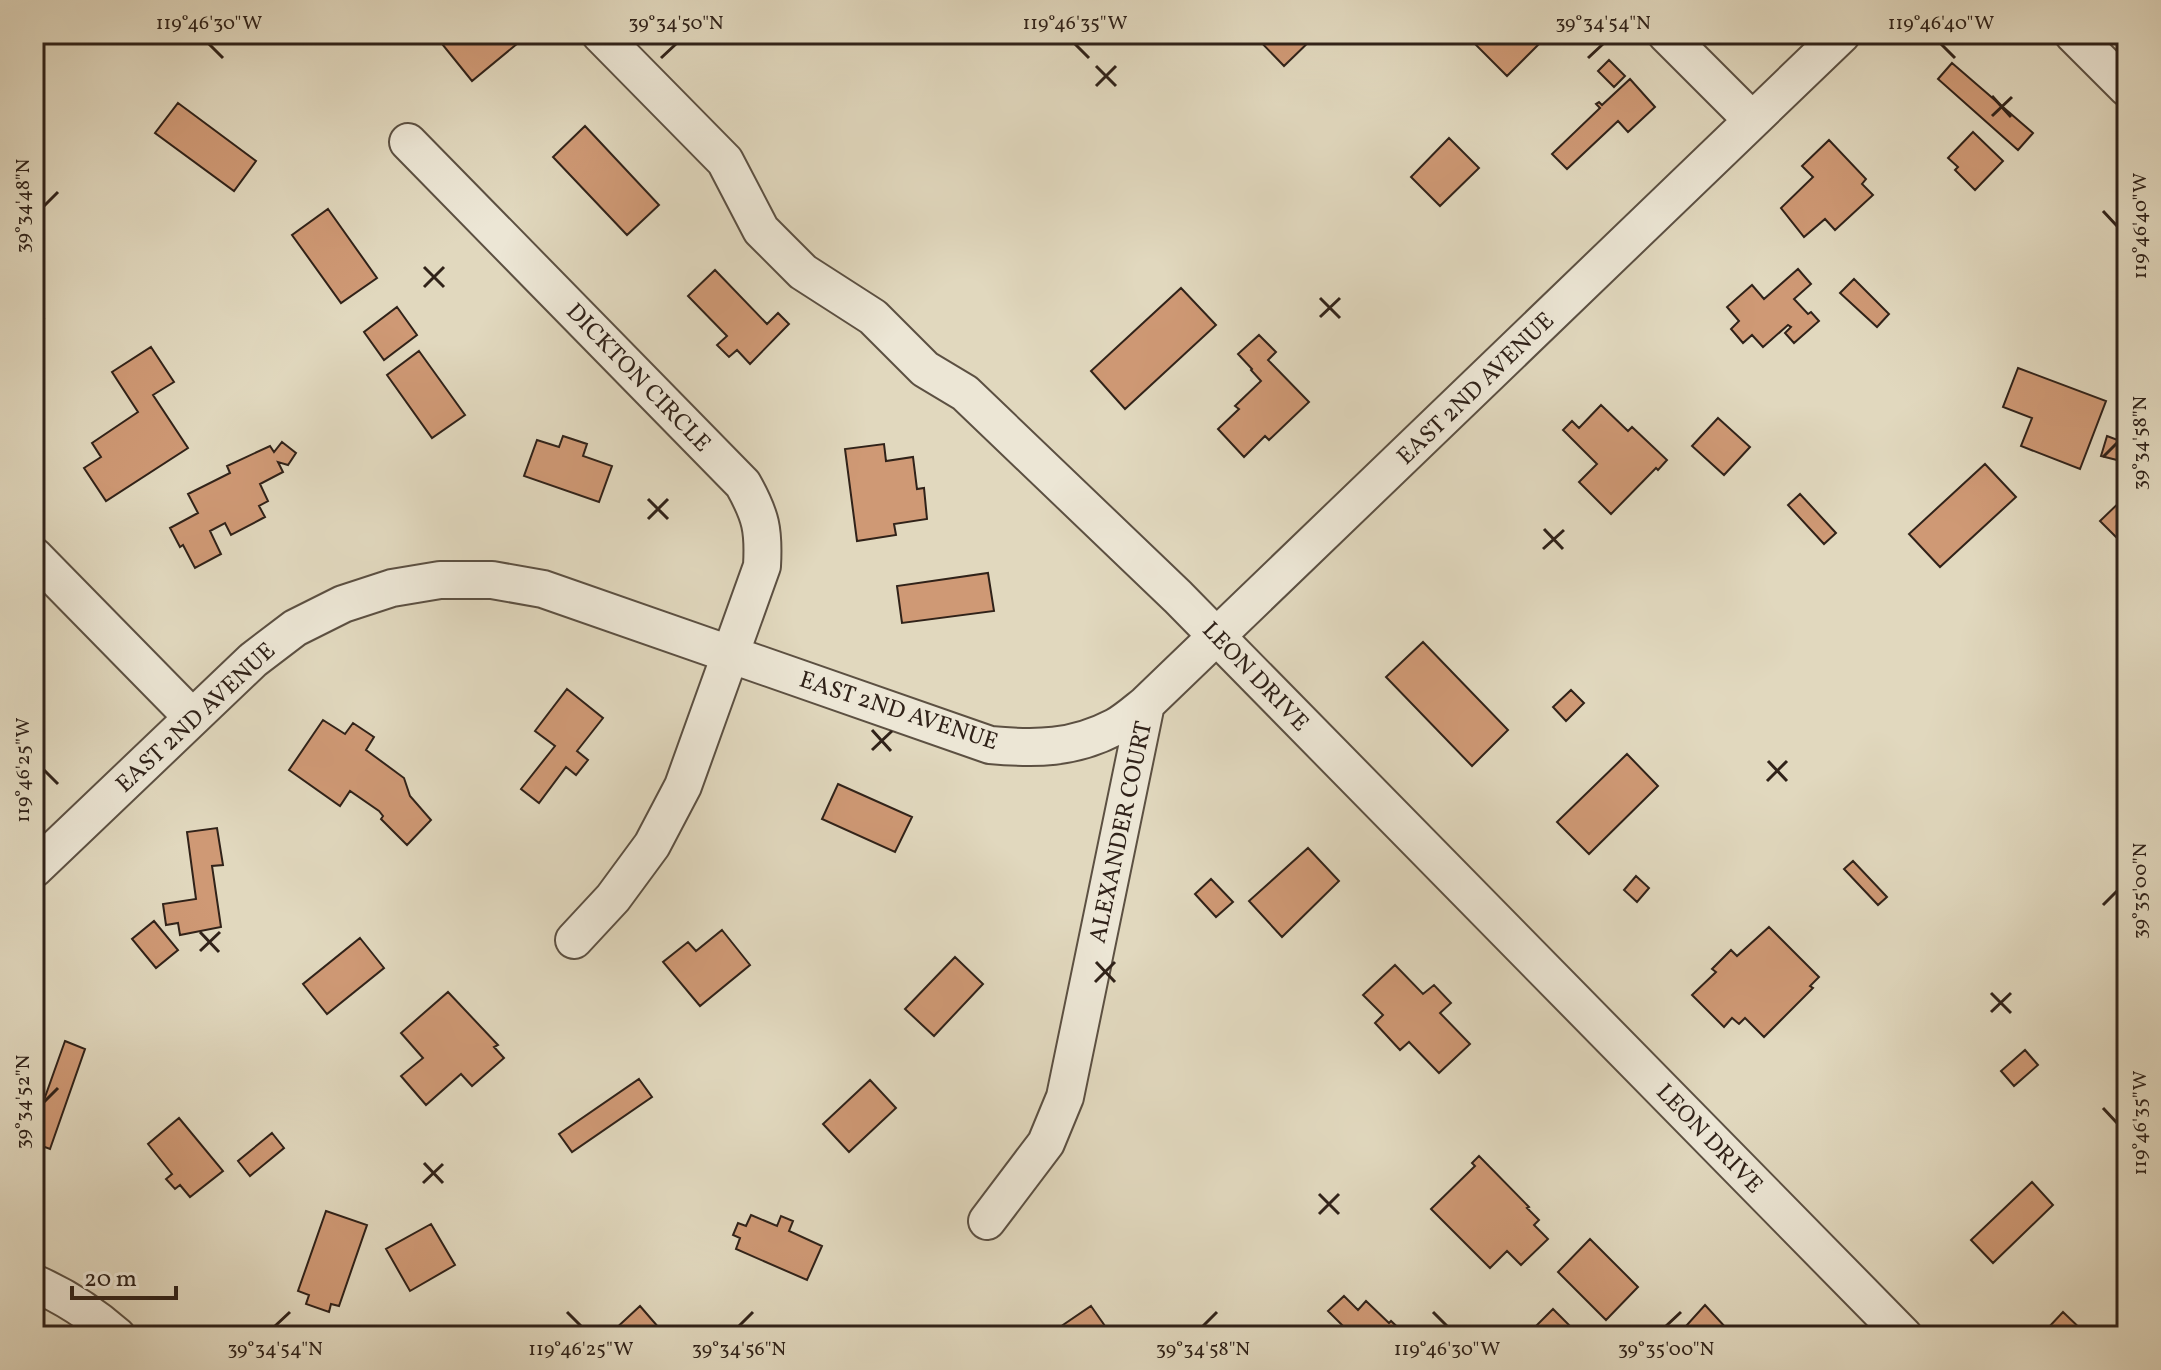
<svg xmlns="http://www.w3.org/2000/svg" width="2161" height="1370" font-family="Vollkorn,serif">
  <rect width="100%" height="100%" fill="#e1d8be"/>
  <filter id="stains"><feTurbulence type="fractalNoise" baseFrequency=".0025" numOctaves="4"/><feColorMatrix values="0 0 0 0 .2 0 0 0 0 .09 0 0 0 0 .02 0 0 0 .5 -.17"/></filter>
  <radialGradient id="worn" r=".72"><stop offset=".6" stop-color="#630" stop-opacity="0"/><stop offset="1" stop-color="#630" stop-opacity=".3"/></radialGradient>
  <path fill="#cf9975" stroke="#302219" stroke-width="2" d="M434 34H511L518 43 472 81Z
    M1253 34H1317L1284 66Z
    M1472 34H1546L1548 35 1507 76 1469 38Z
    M1609 60 1625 76 1614 87 1598 71Z
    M1952 63 2033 133 2018 150 1938 79Z
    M1630 79 1655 107 1628 132 1618 121 1567 169 1552 154 1600 108 1596 104 1599 102 1602 105Z
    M178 103 256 161 234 191 155 133Z
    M585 126 659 205 627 235 553 157Z
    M1973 132 2003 161 1975 190 1955 170 1958 167 1948 158Z
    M1449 138 1479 168 1440 206 1411 177Z
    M1829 140 1866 179 1862 184 1873 195 1835 230 1825 219 1804 237 1781 208 1813 177 1802 166Z
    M328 209 377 278 341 303 292 235Z
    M1798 269 1811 284 1794 299 1808 314 1811 312 1819 321 1794 343 1785 333 1791 327 1788 325 1763 347 1752 335 1743 343 1731 329 1739 321 1727 307 1752 285 1764 299Z
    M715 270 767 324 778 313 789 324 750 364 737 350 729 357 717 345 727 336 688 296Z
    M1854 279 1889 314 1877 327 1840 293Z
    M1181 288 1216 325 1125 409 1091 371Z
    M397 307 417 335 384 360 364 332Z
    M34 315 44 319 35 346H34Z
    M1259 335 1276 352 1268 360 1309 402 1269 440 1265 436 1244 457 1218 429 1239 409 1235 406 1261 381 1251 370 1252 369 1238 354Z
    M151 347 174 382 153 395 188 448 106 501 84 468 101 457 92 443 138 412 112 372Z
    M419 351 465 415 432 438 387 375Z
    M2018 368 2106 401 2080 469 2021 446 2032 418 2003 407Z
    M1601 405 1628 431 1632 427 1667 460 1658 470 1656 468 1611 514 1579 482 1597 464 1563 430 1572 421 1579 428Z
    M1718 418 1750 447 1724 475 1692 446Z
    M563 436 587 444 583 456 612 466 599 502 524 476 537 440 559 447Z
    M2107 436 2123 442 2117 460 2101 456Z
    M282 442 296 453 288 465 278 462 283 472 260 484 268 501 259 506 265 517 231 535 225 523 210 531 221 554 195 568 183 545 180 547 170 528 198 513 188 494 230 473 227 466 270 446 274 452Z
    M884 444 886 461 913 457 917 489 924 488 927 519 894 524 896 535 857 541 845 449Z
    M1985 464 2016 497 1940 567 1909 534Z
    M1800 494 1836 533 1824 544 1788 505Z
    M2127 495V548L2100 521Z
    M988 573 994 611 902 623 897 586Z
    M1423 642 1508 730 1472 766 1386 677Z
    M567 689 603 718 577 751 588 760 576 775 566 767 539 803 521 789 555 746 535 731Z
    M1571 690 1584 703 1566 721 1553 707Z
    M323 720 345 734 353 723 374 737 366 750 404 778 410 796 431 820 407 845 381 819 383 816 379 811 350 791 340 806 289 770Z
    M1627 754 1658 786 1589 854 1557 822Z
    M838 784 912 817 895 852 822 819Z
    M217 828 223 865 212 866 221 927 180 935 178 923 166 925 163 904 196 899 187 832Z
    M1308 848 1339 881 1282 937 1249 901Z
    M1853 861 1887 897 1878 905 1844 869Z
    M1636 876 1649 888 1637 902 1624 890Z
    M1211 879 1233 902 1216 917 1195 894Z
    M154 921 178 950 156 968 132 939Z
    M1769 927 1819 977 1810 986 1813 988 1764 1037 1745 1018 1739 1024 1732 1018 1724 1027 1692 995 1716 972 1712 969 1731 950 1737 956Z
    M722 930 750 965 700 1006 663 962 688 942 696 951Z
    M360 938 384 968 327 1014 303 984Z
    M955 957 983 984 934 1036 905 1009Z
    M1395 965 1423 994 1434 985 1451 1003 1440 1013 1470 1044 1439 1073 1409 1042 1400 1050 1375 1023 1383 1015 1363 995Z
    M448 992 498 1045 494 1047 504 1058 472 1086 461 1074 426 1105 401 1076 423 1058 401 1033Z
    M65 1041 85 1049 50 1149 34 1143V1128Z
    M2025 1050 2038 1065 2014 1086 2001 1071Z
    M639 1079 652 1097 572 1152 559 1134Z
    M870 1080 896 1108 849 1152 823 1124Z
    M179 1118 223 1171 190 1197 180 1185 175 1189 166 1179 172 1174 148 1144Z
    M272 1133 284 1148 250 1176 238 1161Z
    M1479 1156 1529 1207 1527 1208 1539 1220 1534 1225 1548 1239 1521 1265 1507 1251 1490 1268 1431 1209 1475 1166 1472 1163Z
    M2032 1182 2053 1205 1993 1263 1971 1240Z
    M326 1211 367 1225 339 1306 331 1304 329 1312 306 1304 309 1295 298 1291Z
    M751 1215 777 1226 781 1216 793 1221 789 1231 822 1246 807 1280 736 1249 740 1238 733 1235 738 1223 746 1226Z
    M431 1224 455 1265 410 1291 386 1249Z
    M1590 1239 1638 1287 1606 1320 1558 1272Z
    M1344 1296 1358 1310 1366 1301 1389 1323 1391 1321 1407 1336H1353L1328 1311Z
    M1705 1305 1727 1329 1721 1336H1677Z
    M640 1306 666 1336H616L612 1332Z
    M1091 1306 1112 1336H1066L1060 1327Z
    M1553 1309 1577 1333 1574 1336H1542L1534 1328Z
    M2063 1312 2088 1336H2056L2048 1328Z"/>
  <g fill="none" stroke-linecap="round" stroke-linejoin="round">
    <g stroke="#5c5042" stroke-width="40">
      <path id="minor" d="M600 34 725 161 761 230 803 272 873 317 925 369 965 393 1178 597 1904 1336
        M1666 34 1752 120
        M2073 34 2127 88
        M408 142 743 484C761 516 764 530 762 566L683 786 652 845 613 898 574 940
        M34 556 192 717
        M34 869 253 660 295 628 343 604 392 588 440 580H492L543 589 990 745C1036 749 1073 749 1115 727 1126 721 1136 712 1146 704L1842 34
        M987 1221 1046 1143 1065 1097 1146 704
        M34 1283C64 1296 93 1315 117 1336"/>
    </g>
    <use href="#minor" stroke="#ece6d5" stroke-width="36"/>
  </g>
  <path fill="none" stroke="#302219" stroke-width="3" d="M209 44 223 58M1075 44 1089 58M1941 44 1955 58M661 58 676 44M1588 58 1603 44M1096 66 1116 86M1096 86 1116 66M1992 96 2011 117M1992 116 2012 97M44 206 58 192M2103 211 2117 226M424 267 444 287M424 287 444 267M1320 298 1340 318M1320 317 1340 298M2103 457 2117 443M648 499 668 519M648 519 668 499M1544 529 1563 549M1543 549 1564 530M872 730 891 751M872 750 892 731M1768 761 1787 781M44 770 58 784M1767 781 1787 761M2103 905 2117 891M200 932 219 952M200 951 220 932M1096 962 1115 982M1095 982 1115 962M1991 993 2011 1013M1991 1012 2011 993M44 1102 58 1088M2103 1108 2117 1123M424 1163 443 1183M423 1183 443 1164M1319 1194 1339 1214M1319 1214 1339 1194M567 1312 581 1326M1433 1312 1447 1326M275 1326 290 1312M739 1326 753 1312M1203 1326 1217 1312M1666 1326 1681 1312"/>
  <g text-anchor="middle" stroke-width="6" stroke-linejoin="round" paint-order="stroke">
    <g font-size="24" fill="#302219" stroke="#ece6d5">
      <text transform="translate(639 377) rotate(46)" y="8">DICKTON CIRCLE</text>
      <text transform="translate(1475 388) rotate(-44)" y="8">EAST 2ND AVENUE</text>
      <text transform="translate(1256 676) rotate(46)" y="8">LEON DRIVE</text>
      <text transform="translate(899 710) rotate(18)" y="8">EAST 2ND AVENUE</text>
      <text transform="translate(195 717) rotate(-43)" y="8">EAST 2ND AVENUE</text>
      <text transform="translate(1120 832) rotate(-78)" y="8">ALEXANDER COURT</text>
      <text transform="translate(1710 1138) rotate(46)" y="8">LEON DRIVE</text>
    </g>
  </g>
  <rect width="2161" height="1370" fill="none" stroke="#e1d8be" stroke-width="88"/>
  <path d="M72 1286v12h104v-12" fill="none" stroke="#302219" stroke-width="4"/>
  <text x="84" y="1286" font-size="24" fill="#302219" stroke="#ece6d5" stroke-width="6" paint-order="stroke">20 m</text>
  <rect x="44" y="44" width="2073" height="1282" fill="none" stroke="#302219" stroke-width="3"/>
  <g font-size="20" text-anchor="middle" fill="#302219">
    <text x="209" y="29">119°46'30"W</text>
    <text x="676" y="29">39°34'50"N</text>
    <text x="1075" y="29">119°46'35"W</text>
    <text x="1603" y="29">39°34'54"N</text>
    <text x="1941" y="29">119°46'40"W</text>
    <text transform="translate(22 206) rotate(-90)" y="7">39°34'48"N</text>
    <text transform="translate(2139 226) rotate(-90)" y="7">119°46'40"W</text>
    <text transform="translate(2139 443) rotate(-90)" y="7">39°34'58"N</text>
    <text transform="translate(22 770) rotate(-90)" y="7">119°46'25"W</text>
    <text transform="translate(2139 891) rotate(-90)" y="7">39°35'00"N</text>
    <text transform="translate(22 1102) rotate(-90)" y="7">39°34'52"N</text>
    <text transform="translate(2139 1123) rotate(-90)" y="7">119°46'35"W</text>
    <text x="275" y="1355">39°34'54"N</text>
    <text x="581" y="1355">119°46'25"W</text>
    <text x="739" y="1355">39°34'56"N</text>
    <text x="1203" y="1355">39°34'58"N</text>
    <text x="1447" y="1355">119°46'30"W</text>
    <text x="1666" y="1355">39°35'00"N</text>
  </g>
  <rect width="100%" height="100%" filter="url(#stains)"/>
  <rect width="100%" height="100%" fill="url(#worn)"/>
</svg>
